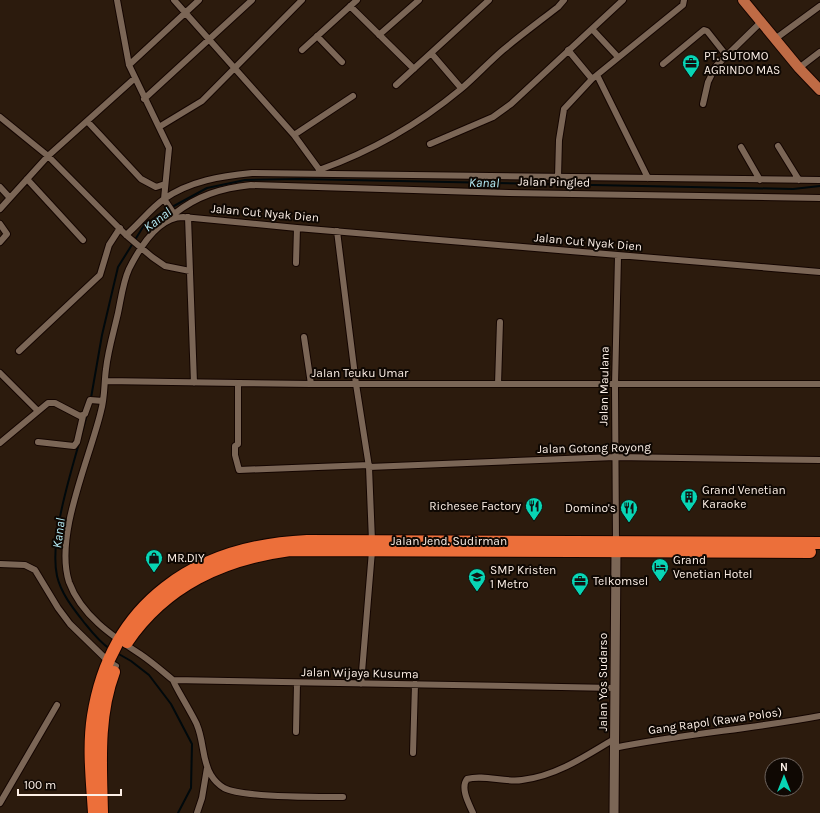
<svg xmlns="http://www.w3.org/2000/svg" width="820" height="813" font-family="Karla,sans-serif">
  <rect width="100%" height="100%" fill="#2c1b0d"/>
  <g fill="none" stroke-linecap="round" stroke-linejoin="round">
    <path stroke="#00090c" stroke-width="2" d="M91 398 102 335 118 267 143 227 161 213 207 188 245 180 299 179 793 189 820 186
      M87 414C77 455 48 535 57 576 61 593 72 607 83 621 91 631 99 642 110 649
      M117 653 131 661 149 675 171 704 192 744 191 788 178 813"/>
    <g stroke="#140500" stroke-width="8">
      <path id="street" d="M117 0 129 65 169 148 164 199 176 217
        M174 0 294 135 321 172
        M350 6 414 69
        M592 29 618 57
        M379 35 419 0
        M317 36 342 62
        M775 39 820 6
        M302 50 357 0
        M568 50 592 79
        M431 53 461 88
        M663 64 704 30 707 31 726 55
        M129 65 199 0
        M799 68 820 52
        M597 75 648 178
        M396 85 489 0
        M144 99 252 0
        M703 104 708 82 716 66 761 22
        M0 117 48 156 126 235 152 257 165 266 190 271
        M87 121 141 179 156 187 165 184
        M159 127 202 101 302 0
        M294 135 353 96
        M430 144 493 117 511 104 623 0
        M778 146 799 180
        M741 147 760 180
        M319 170C370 152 420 123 461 89 475 77 489 62 503 50 521 35 540 21 558 7L564 0
        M558 177 559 140 564 109 592 79 683 5 684 0
        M27 179 83 240
        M0 187 10 198
        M0 209 48 156 135 78
        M174 214C197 196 221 188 251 185L509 193 820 198
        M188 217 194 383
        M0 224 7 234 0 242
        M337 231 356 384 369 467 372 541
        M126 235C139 224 150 209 164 199 190 181 221 176 252 173L820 180
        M296 263 297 228
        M304 337 311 384
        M19 351 100 275 109 245 120 228
        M0 373 38 411
        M105 381 311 384H820
        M238 384V444L235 446V455L239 470 369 465
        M498 384 500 322
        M38 442 74 446 77 442 83 416
        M0 443 48 403H55L80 416 85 414 90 400 103 401
        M369 467 615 457 820 460
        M616 541 615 385 618 256
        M0 564 25 565 35 570 58 608 70 624 109 662 116 666
        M173 680C173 683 194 717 197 725 204 741 202 761 211 775 214 780 219 785 224 788 243 798 319 797 343 797
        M361 684 372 551
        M615 688 173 680C162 671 152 662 140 654 112 636 81 615 69 582 54 535 90 458 101 411 105 397 104 383 106 369 108 350 114 331 118 313 121 299 123 282 129 269 139 249 158 217 183 217L297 228 820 272
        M296 732 297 683
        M614 748C682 734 752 729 820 716
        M413 753 415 684
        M0 803 57 705
        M197 813 202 798 207 768
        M473 813C469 804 460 788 467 779 484 774 505 783 522 780 556 776 586 756 614 739"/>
    </g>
    <g stroke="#140500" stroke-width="11">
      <path id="secondary" d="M614 813 616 551"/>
    </g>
    <g stroke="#140500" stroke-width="12">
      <path id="primary" d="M743 0 799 68 820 90"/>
    </g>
    <g stroke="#140500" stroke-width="14">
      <path id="highway" d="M127 642C166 585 223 559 290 550L810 552
        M94 813C92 781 88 748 93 716 111 602 196 546 307 541L820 543
        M102 813C101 766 97 717 114 672"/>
    </g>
    <use href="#street" stroke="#7b6656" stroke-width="6"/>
    <use href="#secondary" stroke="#7b6656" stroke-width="9"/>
    <use href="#primary" stroke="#bf6b45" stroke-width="10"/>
    <use href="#highway" stroke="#ec6f3a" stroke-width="12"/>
  </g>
  <defs>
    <g id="office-pin" transform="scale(0.9)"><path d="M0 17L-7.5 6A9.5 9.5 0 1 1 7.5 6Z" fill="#08d5b5" stroke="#0f0803"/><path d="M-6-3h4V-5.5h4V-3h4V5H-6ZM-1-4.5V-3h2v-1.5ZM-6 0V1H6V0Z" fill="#111"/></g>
    <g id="building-pin" transform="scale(0.9)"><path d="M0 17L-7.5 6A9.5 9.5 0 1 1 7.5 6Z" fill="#08d5b5" stroke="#0f0803"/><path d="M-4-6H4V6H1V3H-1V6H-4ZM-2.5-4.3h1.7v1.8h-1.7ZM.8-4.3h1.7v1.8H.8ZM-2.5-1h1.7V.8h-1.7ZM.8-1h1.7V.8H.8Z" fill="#111"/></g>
    <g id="restaurant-pin" transform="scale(0.9)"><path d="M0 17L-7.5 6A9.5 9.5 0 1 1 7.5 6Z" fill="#08d5b5" stroke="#0f0803"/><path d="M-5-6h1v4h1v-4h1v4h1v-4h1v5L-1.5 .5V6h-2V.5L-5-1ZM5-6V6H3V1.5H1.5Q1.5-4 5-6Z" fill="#111"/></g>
    <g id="shop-pin" transform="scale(0.9)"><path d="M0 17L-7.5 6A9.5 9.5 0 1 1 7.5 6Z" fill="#08d5b5" stroke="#0f0803"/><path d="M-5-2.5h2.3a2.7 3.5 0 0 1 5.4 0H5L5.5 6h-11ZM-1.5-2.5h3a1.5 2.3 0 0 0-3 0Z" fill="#111"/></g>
    <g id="hotel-pin" transform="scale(0.9)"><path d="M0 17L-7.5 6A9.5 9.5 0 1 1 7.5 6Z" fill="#08d5b5" stroke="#0f0803"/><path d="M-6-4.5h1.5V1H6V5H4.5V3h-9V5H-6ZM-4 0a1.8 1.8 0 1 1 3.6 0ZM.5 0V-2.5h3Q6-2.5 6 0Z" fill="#111"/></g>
    <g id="school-pin" transform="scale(0.9)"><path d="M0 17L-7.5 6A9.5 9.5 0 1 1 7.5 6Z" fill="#08d5b5" stroke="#0f0803"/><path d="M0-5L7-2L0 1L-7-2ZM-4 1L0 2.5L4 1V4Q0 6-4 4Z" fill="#111"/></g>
  </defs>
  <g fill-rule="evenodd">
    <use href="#office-pin" x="691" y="63"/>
    <use href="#building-pin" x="689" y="497"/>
    <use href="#restaurant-pin" x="534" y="506"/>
    <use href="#restaurant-pin" x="629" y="508"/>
    <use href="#shop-pin" x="154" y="558"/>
    <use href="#hotel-pin" x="660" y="567"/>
    <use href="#school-pin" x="477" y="577"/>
    <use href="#office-pin" x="580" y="581"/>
  </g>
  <g text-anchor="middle" stroke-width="4" stroke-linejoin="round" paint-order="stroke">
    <g font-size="12" fill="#fcefe6" stroke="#0f0803" text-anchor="start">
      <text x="704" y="60">PT. SUTOMO<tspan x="704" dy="14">AGRINDO MAS</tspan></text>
      <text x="702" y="494">Grand Venetian<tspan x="702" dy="14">Karaoke</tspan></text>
      <text x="521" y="510" text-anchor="end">Richesee Factory</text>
      <text x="616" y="512" text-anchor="end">Domino's</text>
      <text x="167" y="562">MR.DIY</text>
      <text x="673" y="564">Grand<tspan x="673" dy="14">Venetian Hotel</tspan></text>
      <text x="490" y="574">SMP Kristen<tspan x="490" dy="14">1 Metro</tspan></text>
      <text x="593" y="585">Telkomsel</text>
    </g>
    <g font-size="12" fill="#fcefe6" stroke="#0f0803">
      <text transform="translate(554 182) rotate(1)" y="4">Jalan Pingled</text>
      <text transform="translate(265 213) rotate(5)" y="4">Jalan Cut Nyak Dien</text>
      <text transform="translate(588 242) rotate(5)" y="4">Jalan Cut Nyak Dien</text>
      <text x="360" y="377">Jalan Teuku Umar</text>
      <text transform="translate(604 386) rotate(-89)" y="4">Jalan Maulana</text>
      <text transform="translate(594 448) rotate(-1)" y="4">Jalan Gotong Royong</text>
      <text x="449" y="545">Jalan Jend. Sudirman</text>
      <text transform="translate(360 673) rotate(1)" y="4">Jalan Wijaya Kusuma</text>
      <text transform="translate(603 682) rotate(-90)" y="4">Jalan Yos Sudarso</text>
      <text transform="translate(715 721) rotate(-8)" y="4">Gang Rapol (Rawa Polos)</text>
    </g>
    <g font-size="13" font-style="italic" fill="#b4ebf5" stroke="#0f0803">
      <text transform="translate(484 182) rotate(1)" y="5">Kanal</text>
      <text transform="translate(157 219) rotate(-37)" y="5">Kanal</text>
      <text transform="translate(58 533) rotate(-83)" y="5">Kanal</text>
    </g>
  </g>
  <g transform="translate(784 777)"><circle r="19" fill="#0f0803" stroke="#6e645e"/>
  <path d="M0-3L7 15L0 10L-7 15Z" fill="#08d5b5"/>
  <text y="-6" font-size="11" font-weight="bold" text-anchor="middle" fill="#fcefe6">N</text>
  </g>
  <path d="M18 789v6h103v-6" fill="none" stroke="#fcefe6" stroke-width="2"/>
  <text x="24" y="789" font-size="12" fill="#fcefe6" stroke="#0f0803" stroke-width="3" paint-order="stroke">100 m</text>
</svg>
